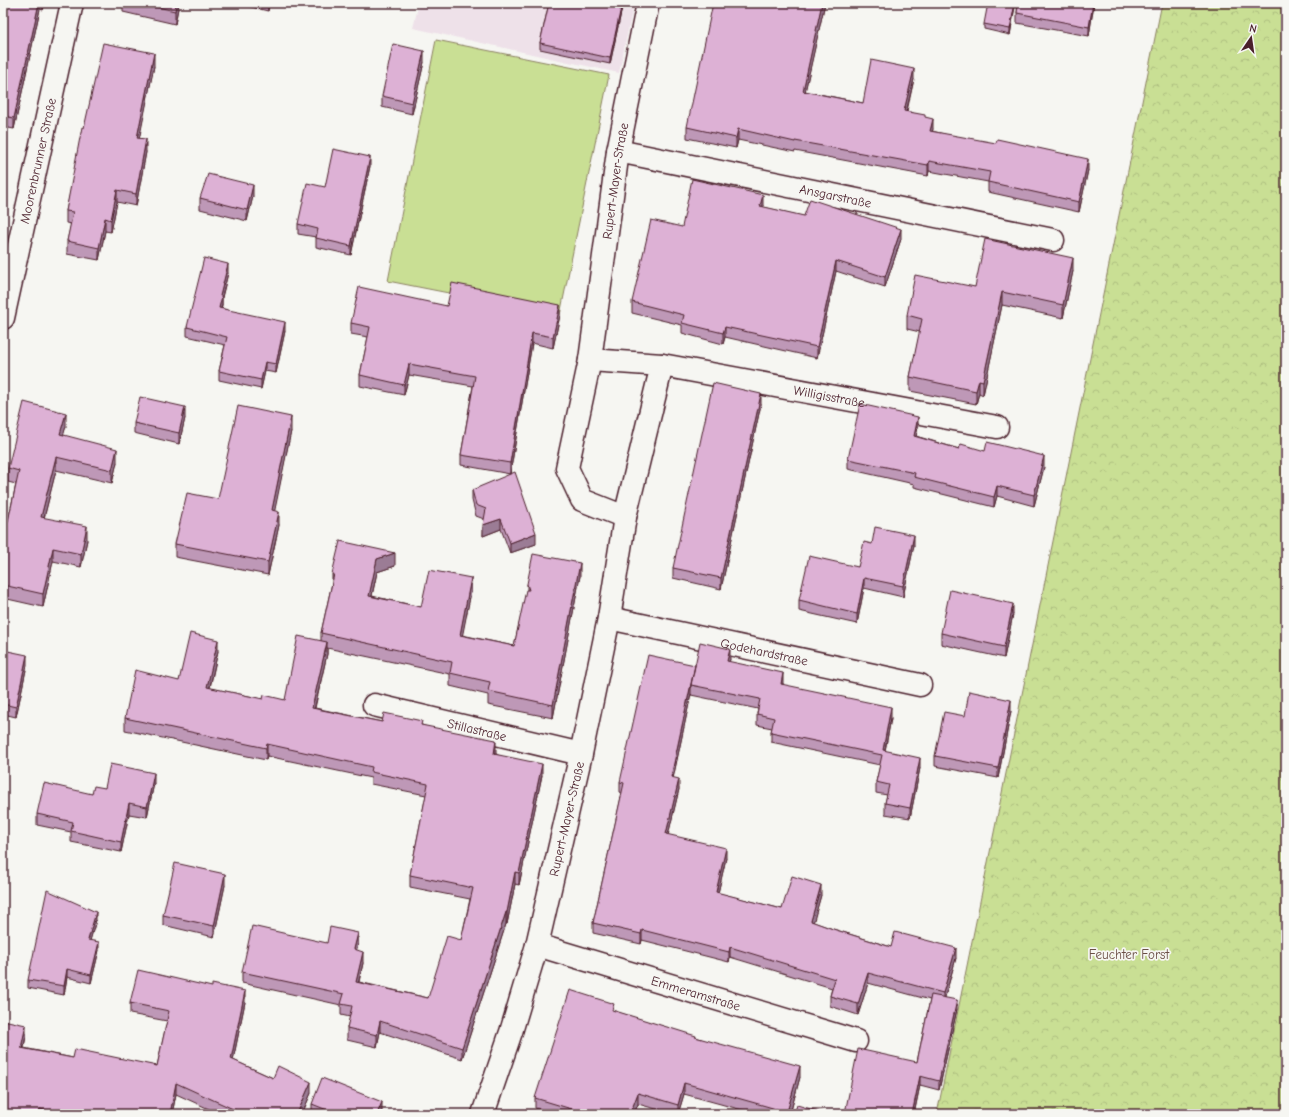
<svg xmlns="http://www.w3.org/2000/svg" width="1289" height="1117" font-family="'Comic Neue',sans-serif">
  <defs>
    <pattern id="forest-crowns" width="20" height="18" patternUnits="userSpaceOnUse"><rect width="20" height="18" fill="#c9df94"/><path d="M2 6a3 3 0 1 1 6 0M12 15a3 3 0 1 1 6 0" fill="none" stroke="#aebf80"/></pattern>
  </defs>
  <rect width="100%" height="100%" fill="#f6f6f2"/>
  <filter id="ink" filterUnits="userSpaceOnUse"><feTurbulence type="fractalNoise" baseFrequency=".025" numOctaves="2"/><feDisplacementMap in="SourceGraphic" scale="8" xChannelSelector="R" yChannelSelector="G"/><feConvolveMatrix kernelMatrix="1 2 1 2 8 2 1 2 1" color-interpolation-filters="sRGB"/></filter>
  <g filter="url(#ink)">
    <path fill="#eee1e9" d="M419 3H634L619 73 413 28Z"/>
    <path fill="url(#forest-crowns)" stroke="#8a7f60" d="M1162 3H1286V1114H937Z"/>
    <path fill="#c9df94" stroke="#8a7f60" d="M436 40 609 75 560 315 388 281Z"/>
    <g fill="none" stroke-linecap="round" stroke-linejoin="round">
      <g stroke="#4a1f2b" stroke-width="25">
        <g id="minor">
          <path id="s1" d="M618 151 1053 240"/>
          <path id="s2" d="M3 318 72 3"/>
          <path d="M590 360 567 468 582 500 625 517"/>
          <path id="s3" d="M662 365 997 427"/>
          <path id="s4" d="M609 618 920 685"/>
          <path id="s5" d="M374 705 581 754"/>
          <path id="s6" d="M537 945 856 1041"/>
          <path id="s7" d="M483 1114 511 1032 537 945 581 754 609 618 625 517 662 365 590 360 618 151 648 3"/>
        </g>
      </g>
      <use href="#minor" stroke="#f6f6f2" stroke-width="22"/>
    </g>
    <path fill="#be98b7" stroke="#4a1f2b" d="M3 3H45L43 10 40 9 14 129 3 127Z
      M123 3H179L175 24 123 12Z
      M239 3H269L268 11 239 4Z
      M549 3H623L610 64 540 49V43Z
      M825 3 805 91 863 103 914 79 907 111 925 117 933 129 932 131 1088 170 1079 212 988 192V182L929 171 928 176 795 151V152L738 140 736 148 687 138V127Z
      M1015 3V6L1010 35 984 29V24Z
      M1018 3H1094L1089 36 1017 23V13Z
      M424 62 412 114 382 107V96Z
      M154 66 139 138 146 152 136 206 117 202 111 232 105 231 99 260 67 254V241L71 224 66 223V211L84 128Z
      M370 166 351 255 316 247V237L298 234V224L325 187Z
      M253 196 247 221 200 209V198Z
      M763 205V207L901 239 885 287 836 271 817 358 725 337 723 344 682 333V325L632 313V302L682 227Z
      M1073 271 1063 318 1002 305 983 395 979 393 976 404 910 391V377L920 332 907 329V315L975 287Z
      M228 273 222 297V305L221 308 285 331 276 373 265 371 261 389 219 380V371L225 345 187 336V327Z
      M447 306 560 315 553 348 532 343 510 474 461 465V455L473 386 409 375 404 395 360 386V375L368 337 351 334V323Z
      M761 404 721 589 673 578V568Z
      M185 418 179 444 134 433V423Z
      M66 426 63 435 117 462 112 483 56 470 44 518 87 540 81 567 53 561 43 607 3 598V544L16 484 8 482V468Z
      M918 427 916 436 959 449 1044 467 1034 506 997 496 994 507 914 487V484L848 469V459Z
      M291 431 274 511 279 525 268 575 175 557V544L218 499Z
      M472 490 536 544 510 553 501 529 483 536 484 519 476 516 472 500Z
      M872 544 914 545 903 597 864 588 857 624 799 611V600L858 567Z
      M395 566 377 572 372 596 421 607 471 592 462 635 514 646 527 590V584L580 576 553 718 488 705V695L450 686V674L327 648V654L315 708 382 722 422 725 496 752V754L542 775 519 885 515 884 507 924H506L462 1059 380 1032 377 1047 347 1040V1028L350 1017 341 1015V1005L242 983V972L327 943 358 944 356 950 363 963 359 982 428 998 461 940 470 899 410 887V875L426 795 371 784V778L267 756 266 760 125 730V718L179 681 218 651 210 688 263 699 285 700 321 641V633L332 583Z
      M1013 614 1004 658 941 644V633Z
      M3 650 27 665 16 717 3 714Z
      M730 659 729 662 783 683V685L891 718 885 751 920 768 910 818 885 814V803L887 795 876 793V782L880 765 771 742V732L772 728 757 725V714L758 709 691 695V694L673 778 679 789 668 835 726 858 718 893 782 909 821 895 813 922 833 929 891 947 956 958 945 997 957 1009 939 1090 920 1085 914 1114H845V1113L917 1062 930 1000 868 983 858 1015 830 1006V996L832 988 730 957 729 962 642 940 641 944 593 933V923L622 793 620 792V782L695 665Z
      M1011 711 998 778 935 766V756L965 716Z
      M154 783 147 817 129 814 121 852 71 842V832L37 825V814L92 794 105 788Z
      M225 885 214 937 163 925V915Z
      M96 920 90 940 99 950 91 983 67 977 64 995 28 988V980Z
      M245 1002 233 1060 273 1078 311 1093 302 1114H220L176 1094 172 1114H3L26 1036 24 1048 73 1058 157 1066 167 1021 130 1014V1003Z
      M614 1011 696 1037 800 1077 790 1114H757L684 1094 678 1114H674L638 1104 634 1114H554L535 1108V1098Z
      M312 1104 382 1113 381 1114H312Z"/>
    <path fill="#9b7c95" stroke="#4a1f2b" d="M39 3H40V9L14 129V118Z
      M43 3H45L43 10Z
      M176 3H179L175 24V11Z
      M268 3H269L268 11Z
      M622 3H623L610 64V58Z
      M822 3H825L803 101V91Z
      M1015 3V6L1010 35V29Z
      M1093 3H1094L1089 36V27Z
      M424 51V62L412 114V103Z
      M154 53V66L137 150V138Z
      M914 69V79L904 121V111Z
      M933 119V129L930 141V131Z
      M738 129V140L736 148V138Z
      M146 139V152L136 206V194Z
      M370 157V166L351 255V246Z
      M1088 159V170L1079 212V202Z
      M929 161V171L928 176V165Z
      M253 185V196L247 221V210Z
      M117 190V202L111 232V220Z
      M763 195V205L760 217V206Z
      M105 218V231L99 260V248Z
      M901 229V239L885 287V277Z
      M1073 258V271L1063 318V305Z
      M836 261V271L817 358V347Z
      M228 264V273L222 297V305L219 317 220 296Z
      M1002 292V305L983 395V381Z
      M560 305V315L553 348V337Z
      M285 322V331L276 373V364Z
      M725 327V337L723 344V333Z
      M532 333V343L510 474V463Z
      M265 362V371L261 389V380Z
      M409 364V375L404 395V385Z
      M979 380V393L976 404V391Z
      M761 394V404L721 589V578Z
      M185 407V418L179 444V433Z
      M66 413V426L60 447V434Z
      M291 417V431L272 524V510Z
      M918 417V427L914 446V436Z
      M117 449V462L112 483V470Z
      M1044 456V467L1034 506V495Z
      M56 457V470L41 530V517Z
      M997 486V496L994 507V497Z
      M279 512V525L268 575V562Z
      M501 519V529L483 536V525Z
      M87 526V540L81 567V554Z
      M536 533V544L510 553V543Z
      M914 535V545L903 597V586Z
      M53 548V561L43 607V594Z
      M395 553V566L377 572 369 609V596L377 559Z
      M580 563V576L553 718V705Z
      M332 574H334L332 588Z
      M471 578V592L460 648V635Z
      M864 578V588L857 624V614Z
      M1013 604V614L1004 658V647Z
      M218 640V651L207 699V687Z
      M327 642V654L312 719V708Z
      M730 649V659L727 672V661Z
      M27 655V665L16 717V707Z
      M695 665 691 685V694L671 788V777Z
      M783 673V683L781 695V684Z
      M1011 700V711L998 778V768Z
      M891 707V718L883 761V750Z
      M496 740V752L494 765V754Z
      M267 744V756L266 760V748Z
      M920 758V768L910 818V808Z
      M542 764V775L519 885V873Z
      M154 773V783L147 817V807Z
      M679 779V789L666 844V834Z
      M129 803V814L121 852V842Z
      M726 848V858L716 902V892Z
      M515 872V884L507 924V912Z
      M225 874V885L214 937V926Z
      M821 885V895L811 931V921Z
      M96 912V920L88 948V940Z
      M506 912V924L462 1059V1048Z
      M642 930V940L641 944V934Z
      M358 933V944L354 961V949Z
      M99 942V950L91 983V975Z
      M730 947V957L729 962V952Z
      M956 948V958L943 1003V993Z
      M363 952V963L356 993V982Z
      M67 969V977L64 995V986Z
      M868 973V983L858 1015V1004Z
      M245 991V1002L231 1070V1059Z
      M957 1000V1009L939 1090V1081Z
      M380 1021V1032L377 1047V1035Z
      M26 1025V1036L21 1059V1048Z
      M800 1066V1077L790 1114H787V1112Z
      M920 1076V1085L914 1114H912Z
      M311 1082V1093L302 1114H297Z
      M176 1083V1094L172 1114H170Z
      M684 1083V1094L678 1114V1105Z
      M638 1093V1104L634 1114H630Z
      M382 1102V1113L381 1114H377Z"/>
    <path fill="#ddb1d5" stroke="#4a1f2b" d="M3 3H39L14 118 3 116Z
      M140 3H176L175 11Z
      M549 3H622L610 58 540 43Z
      M713 3H822L803 91 863 103 871 60 914 69 904 111 925 115V117L933 119 930 131 996 143 997 139 1088 159 1079 202 988 182 990 172 929 161 928 165 795 141V142L738 129 736 138 687 127Z
      M988 3H1015L1010 29 984 24Z
      M1018 3H1093L1089 27 1017 13Z
      M103 43 154 53 137 138 146 139 136 194 117 190 111 220 105 218 99 248 67 241 73 212 66 211 82 127 84 128Z
      M393 44 424 51 412 103 382 96Z
      M333 149 370 157 351 246 316 238 318 229 298 224 307 183 325 187Z
      M208 174 253 185 247 210 200 198Z
      M692 179 763 195 760 206 804 216 810 199 901 229 885 277 836 261 817 347 725 327 723 333 682 323 684 315 632 302 651 220 682 227Z
      M985 239 1073 258 1063 305 1002 292 983 381 979 380 976 391 910 377 922 319 907 315 915 275 975 287Z
      M204 258 228 264 220 296H222L219 308 285 322 276 364 265 362 261 380 219 371 227 337 187 327Z
      M452 283 560 305 553 337 532 333 510 463 461 455 475 376 409 364 404 385 360 375 370 327 351 323 359 287 447 306Z
      M713 383 761 394 721 578 673 568Z
      M140 397 185 407 179 433 134 423Z
      M24 402 66 413 60 434 117 449 112 470 56 457 41 517 87 526 81 554 53 548 43 594 3 585V544L19 471 8 468Z
      M860 404 918 417 914 436 959 449 961 444 985 451 987 442 1044 456 1034 495 997 486 994 497 914 477 915 473 848 459Z
      M238 406 291 417 272 510 279 512 268 562 175 544 187 493 218 499Z
      M515 472 536 533 510 543 501 519 483 525 486 509 476 505 472 490Z
      M875 527 914 535 903 586 864 578 857 614 799 600 809 556 858 567 864 542 872 544Z
      M340 541 395 553 377 559 369 596 421 607 429 570 471 578 460 635 514 646 526 590H529L527 584 533 554 580 563 553 705 488 691 490 682 450 673 452 662 321 633 334 574H332Z
      M950 590 1013 604 1004 647 941 633Z
      M190 633 218 640 207 687 263 699 264 695 285 700 298 636 327 642 312 708 382 722 384 713 422 721 421 725 496 740 494 754 542 764 519 873 515 872 507 912H506L462 1048 380 1021 377 1035 347 1028 352 1006 341 1004 344 994 242 972 252 926 327 943 330 927 358 933 354 949 363 952 356 982 428 998 447 936 461 940 473 888 410 875 428 784 371 772 372 767 267 744 266 748 125 718 135 670 179 681Z
      M700 642 730 649 727 661 783 673 781 684 891 707 883 750 920 758 910 808 885 803 889 785 876 782 882 755 771 732 774 718 757 714 760 699 691 685Z
      M3 650 27 655 16 707 3 704Z
      M648 655 695 665 671 777 679 779 666 834 726 848 716 892 782 909 792 876 821 885 811 921 833 929 891 947 895 932 956 948 943 993 868 973 858 1004 830 996 835 979 730 947 729 952 642 930 641 934 593 923 624 783 620 782Z
      M969 691 1011 700 998 768 935 756 944 712 965 716Z
      M110 764 154 773 147 807 129 803 121 842 71 831 73 822 37 814 44 783 92 794 94 786 105 788Z
      M175 863 225 874 214 926 163 915Z
      M47 890 96 912 88 940 99 942 91 975 67 969 64 986 28 980Z
      M138 970 212 987V984L245 991 231 1059 273 1078 278 1066 311 1082 297 1114H244L176 1083 170 1114H63L40 1109 39 1114H3V1020L26 1025 21 1048 73 1058 75 1049 157 1066 169 1011 130 1003Z
      M570 990 614 1004 612 1010 696 1036 695 1037 800 1066 787 1112 684 1083 678 1105 638 1093 630 1114H577L578 1111 535 1098Z
      M931 995 957 1000 939 1081 920 1076 912 1114H852L845 1113 858 1049 917 1062Z
      M322 1078 382 1102 377 1114H337L312 1104Z
      M797 1105 828 1114H794Z"/>
  </g>
  <g text-anchor="middle" stroke-width="3.5" stroke-linejoin="round" paint-order="stroke">
    <g font-size="13" fill="#4a1f2b" stroke="#f6f6f2">
      <text dy="5" stroke="none"><textPath href="#s2" startOffset="161">Moorenbrunner Straße</textPath></text>
      <text dy="5" stroke="none"><textPath href="#s7" startOffset="1024">Rupert-Mayer-Straße</textPath></text>
      <text dy="5" stroke="none"><textPath href="#s1" startOffset="222">Ansgarstraße</textPath></text>
      <text dy="5" stroke="none"><textPath href="#s3" startOffset="170">Willigisstraße</textPath></text>
      <text dy="5" stroke="none"><textPath href="#s4" startOffset="159">Godehardstraße</textPath></text>
      <text dy="5" stroke="none"><textPath href="#s5" startOffset="106">Stillastraße</textPath></text>
      <text dy="5" stroke="none"><textPath href="#s7" startOffset="307">Rupert-Mayer-Straße</textPath></text>
      <text dy="5" stroke="none"><textPath href="#s6" startOffset="166">Emmeramstraße</textPath></text>
    </g>
    <g font-size="13" fill="#6a4f45" stroke="#f6f6f2">
      <text x="1129" y="959">Feuchter Forst</text>
    </g>
  </g>
  <rect width="1289" height="1117" fill="none" stroke="#f6f6f2" stroke-width="16"/>
  <rect x="8" y="8" width="1273" height="1101" fill="none" stroke="#4a1f2b" stroke-width="1.5" filter="url(#ink)"/>
  <g transform="translate(1251 38) rotate(13)" stroke="#f6f6f2" stroke-width="3" paint-order="stroke">
  <path d="M0-3L7 15L0 10L-7 15Z" fill="#4a1f2b"/>
  <text y="-6" font-size="11" font-weight="bold" text-anchor="middle" fill="#4a1f2b">N</text>
  </g>
</svg>
